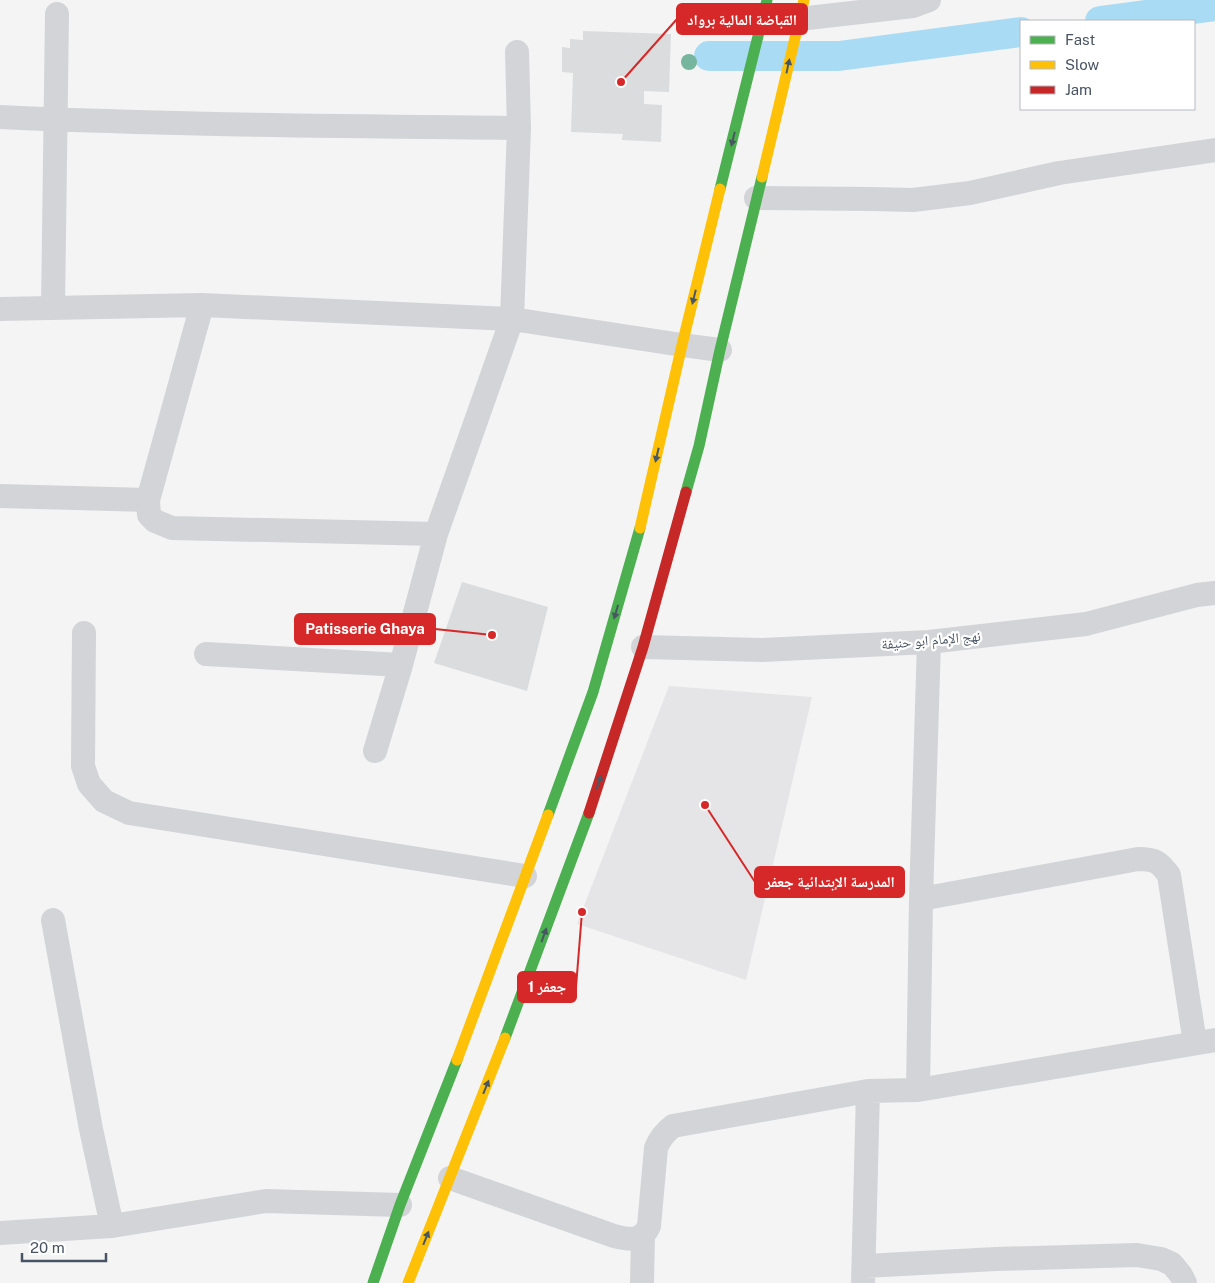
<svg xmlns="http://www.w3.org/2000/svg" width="1215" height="1283" font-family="'Public Sans','Noto Naskh Arabic',sans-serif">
  <rect width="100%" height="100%" fill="#f4f4f4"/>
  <path fill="#e5e5e7" d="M669 686 812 697 746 980 577 924Z"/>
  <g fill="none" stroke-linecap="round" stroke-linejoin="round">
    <path stroke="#aadbf4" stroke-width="30" d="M1100 21 1215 6
      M709 56H839L1021 32"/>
  </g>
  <path fill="#dbdcde" d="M583 31 671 34 669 92 644 91V104L662 105 661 142 622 140 623 134 571 132 573 73 562 72V47L570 48V39L583 40Z
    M462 582 548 607 527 691 434 663Z"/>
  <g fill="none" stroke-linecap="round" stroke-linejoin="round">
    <path stroke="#d2d4d7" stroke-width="24" d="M799 19 913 6 929 0
      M0 117C173 125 346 126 519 128
      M756 198 870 199 913 200 970 193 1059 173 1215 150
      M202 305 148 500 149 515 155 521 172 528 436 534
      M53 307 57 14
      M0 309 202 305 512 319 682 345 720 350
      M0 496 148 500
      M84 633 83 766 89 784 104 801 129 813 525 876
      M643 647 762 650 929 642 1086 624 1197 595 1215 593
      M206 654 401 665 436 534 512 319 519 128 517 52
      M375 751 401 665
      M921 899 1138 859C1156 859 1159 862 1169 875L1195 1043
      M53 920 91 1129 112 1226
      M918 1090 921 899 929 642
      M450 1178 614 1236C629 1240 642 1242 649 1226L656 1148C660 1138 665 1132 673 1126L868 1091 918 1090 1215 1040
      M0 1233 112 1226 266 1201 400 1205
      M865 1266 996 1259 1137 1255 1161 1259 1172 1264 1181 1275 1185 1283
      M642 1283 643 1235
      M863 1283 868 1091"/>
    <path stroke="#4caf50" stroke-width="11" d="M720 189 767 0
      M686 492 699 446 720 350 762 177
      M548 815 593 692 640 528
      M505 1038 589 813
      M373 1283 400 1205 457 1060"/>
    <path stroke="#ffc107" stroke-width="11" d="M762 177 804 0
      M640 528 682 345 720 189
      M457 1060 548 815
      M408 1283 505 1038"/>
    <path stroke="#c62828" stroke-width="11" d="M589 813 643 647 686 492"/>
  </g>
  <circle fill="#76b59e" cx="689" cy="62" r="8"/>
  <defs><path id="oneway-solid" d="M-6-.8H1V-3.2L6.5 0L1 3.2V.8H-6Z" transform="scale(1.25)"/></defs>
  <g fill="#485862">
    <use href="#oneway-solid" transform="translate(788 66) rotate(-78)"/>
    <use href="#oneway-solid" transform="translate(733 139) rotate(104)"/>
    <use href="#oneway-solid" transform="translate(694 297) rotate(104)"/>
    <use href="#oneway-solid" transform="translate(657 455) rotate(103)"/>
    <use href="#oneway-solid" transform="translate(616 612) rotate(106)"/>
    <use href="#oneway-solid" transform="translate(599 782) rotate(-72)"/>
    <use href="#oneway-solid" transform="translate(544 935) rotate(-70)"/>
    <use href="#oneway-solid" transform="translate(486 1087) rotate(-68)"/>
    <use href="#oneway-solid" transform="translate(426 1238) rotate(-68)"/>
  </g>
  <g text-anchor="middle" stroke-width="4.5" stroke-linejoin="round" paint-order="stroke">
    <g font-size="14" fill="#485363" stroke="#fff">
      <text transform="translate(931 640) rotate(-5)" y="5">نهج الإمام ابو حنيفة</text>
    </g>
  </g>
  <path fill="none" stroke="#d62828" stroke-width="2" d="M621 82L677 19M492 635L435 629M705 805L755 882M582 912L576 987"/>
  <g fill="#d62828" stroke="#fff" stroke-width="2">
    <circle cx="621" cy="82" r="5"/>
    <circle cx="492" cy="635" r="5"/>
    <circle cx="705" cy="805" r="5"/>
    <circle cx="582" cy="912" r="5"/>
  </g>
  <g fill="#d62828" stroke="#d62828" stroke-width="2">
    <rect x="677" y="4" width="130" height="30" rx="5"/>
    <rect x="295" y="614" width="140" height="30" rx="5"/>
    <rect x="755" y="867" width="149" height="30" rx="5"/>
    <rect x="518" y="972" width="58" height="30" rx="5"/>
  </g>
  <g font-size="15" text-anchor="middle" font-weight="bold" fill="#fff">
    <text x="742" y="25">القباضة المالية برواد</text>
    <text x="365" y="634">Patisserie Ghaya</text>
    <text x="830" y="887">المدرسة الإبتدائية جعفر</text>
    <text x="547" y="992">جعفر 1</text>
  </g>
  <rect x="1020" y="20" width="175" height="90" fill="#ffffff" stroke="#b6bac1"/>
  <rect x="1030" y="36" width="25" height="8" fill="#4caf50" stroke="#b6bac1"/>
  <text x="1065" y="45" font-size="15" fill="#485363">Fast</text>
  <rect x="1030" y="61" width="25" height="8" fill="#ffc107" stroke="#b6bac1"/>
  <text x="1065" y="70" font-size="15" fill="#485363">Slow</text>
  <rect x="1030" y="86" width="25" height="8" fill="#c62828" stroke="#b6bac1"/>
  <text x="1065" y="95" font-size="15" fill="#485363">Jam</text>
  <path d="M22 1253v8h84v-8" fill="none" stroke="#485363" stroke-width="2.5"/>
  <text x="30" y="1253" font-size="15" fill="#485363" stroke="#ffffff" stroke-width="4" paint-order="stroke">20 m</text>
</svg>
